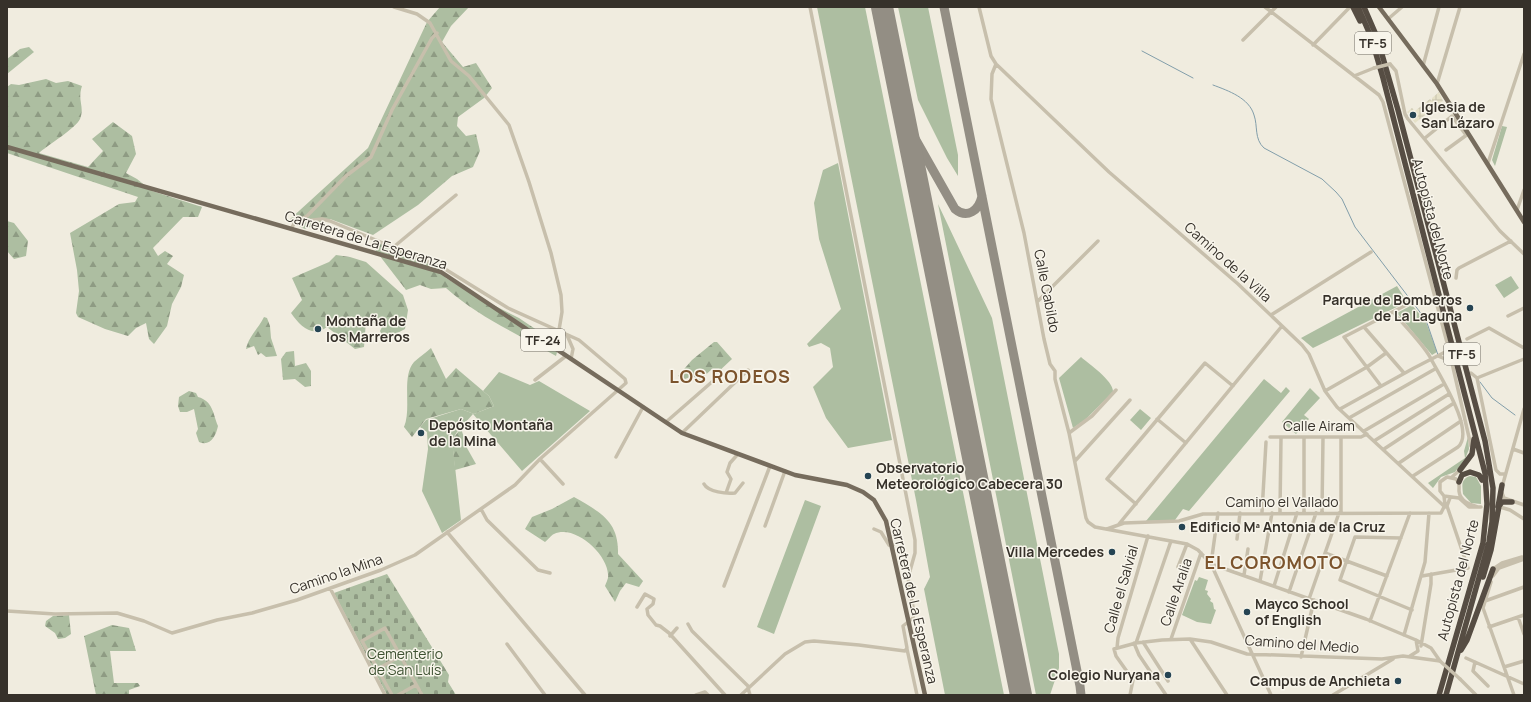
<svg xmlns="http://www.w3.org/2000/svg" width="1531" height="702" font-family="Manrope,sans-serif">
  <defs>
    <pattern id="forest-firs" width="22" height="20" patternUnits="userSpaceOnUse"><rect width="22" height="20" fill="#adbea1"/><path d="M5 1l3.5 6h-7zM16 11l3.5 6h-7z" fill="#8e9b83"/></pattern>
    <pattern id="cemetery-stones" width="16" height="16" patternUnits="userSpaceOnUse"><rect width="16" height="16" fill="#adbea1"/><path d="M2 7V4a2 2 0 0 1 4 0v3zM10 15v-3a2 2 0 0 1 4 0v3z" fill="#8e9b83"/></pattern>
    <pattern id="plaza-grid" width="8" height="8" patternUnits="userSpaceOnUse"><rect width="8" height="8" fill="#e6e1c8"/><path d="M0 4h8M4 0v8" fill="none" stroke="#c6c2ac"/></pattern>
  </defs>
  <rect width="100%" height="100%" fill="#f0ecdf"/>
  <path fill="#adbea1" d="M817 7H865L1004 695H945L924 589 930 577 916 500Z
    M898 7H928L958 155V176L947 158 918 100Z
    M1502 126 1507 127 1495 166 1492 160Z
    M838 163 892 440 848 448 826 418 813 387 833 367 830 348 821 343 809 347 807 344 841 309 819 239 814 203 823 170Z
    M938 204 992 318 1059 654V668L1050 695H1036Z
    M1511 276 1519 288 1504 298 1495 285Z
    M1397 286 1407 302 1313 348 1301 338Z
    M1412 305 1426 322 1437 352 1432 355 1397 313Z
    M1081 357C1089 364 1114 381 1113 392L1085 420 1073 428 1059 378Z
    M499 372 530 385 539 381 590 411 522 471 473 414 457 432 452 440 461 520 442 533 422 491 428 449 427 432 420 427 426 420 461 409 474 414 494 406 489 396 483 391Z
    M1264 379 1281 393 1286 387 1290 391 1189 511 1183 509 1175 520 1146 521Z
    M1310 388 1320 398 1304 415 1309 419 1296 434 1282 422Z
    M1140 409 1151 418 1141 430 1130 420Z
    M1468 437 1469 449 1465 459 1455 472 1441 477 1433 488 1428 483 1465 458 1464 451Z
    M1470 476 1476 477 1481 486V504L1471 503 1463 494C1462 485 1461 479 1470 476Z
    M805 500 821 506 774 634 757 627Z
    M1199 577 1208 580 1205 590 1208 591 1207 594 1211 599 1210 601 1213 603 1214 609 1216 610 1211 624 1197 622 1182 615 1195 580 1197 581Z"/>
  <path fill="url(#forest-firs)" d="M440 7H469L451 26 442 42 463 67 476 63 492 88 484 98 458 117 457 126 466 136 476 134 480 151 473 167 452 176 418 205 373 235 330 219 305 229 288 221 368 148 427 22Z
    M29 47 34 52 7 74V59L20 49Z
    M46 79 56 83 68 81 82 86C77 101 85 106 80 119 77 127 47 146 39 153L88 167 103 151 92 139 113 122 132 136 136 154 126 173 137 179 152 191 202 207 198 217H183L153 248 158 256 165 251 173 256 167 264 184 275 181 287 172 304 167 326 154 344 149 339 146 323 136 328 128 336 105 329 78 317 76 313 79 291 77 270 70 233 119 204 135 202 138 197 7 153V87L11 84 19 85Z
    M7 221 14 223 28 241 26 256 14 259 7 251Z
    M382 242 440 269 446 278 472 294 519 318 559 345 556 356C518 334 480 318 446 288L431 289 420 285 406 290 376 251 375 247Z
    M336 255 350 257 366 262 403 295 408 310 405 329 384 340 380 331 383 325 366 321 364 347 355 349 327 327C312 338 300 326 291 313L302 300 292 278 329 262Z
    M264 317 267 318 270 326 271 338 277 356 266 357 261 353 258 355 254 346 246 349C249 336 258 329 264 317Z
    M714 342H717L732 359 716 374 712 369 699 381 693 376 685 379 678 376 692 360Z
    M431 348 446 379 456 368 489 396 494 406 474 414 461 409 426 419 412 437 404 427C412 408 401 377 414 362 419 357 426 353 431 348Z
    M294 351 295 366 306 363 311 371V386L305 387 295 379 283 380 281 359 286 352Z
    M189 391 196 393 198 397C213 401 213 414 218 426 216 436 210 447 199 442L196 433 198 429 194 409 187 412H180L178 406 179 397Z
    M461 428 467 448 476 464 455 470 452 440Z
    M574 497C600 512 619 521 618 554L643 581 639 587 626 583 620 591 615 602 605 586C606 583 609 578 608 574 607 554 575 524 554 534 551 535 548 540 545 542L525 529 532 517 552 509Z
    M69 615 71 634 65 638 58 639 55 633 45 626 46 621 53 616Z
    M112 625 129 628 136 651H110L114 683H138L140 686 129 690V695H96L84 636Z"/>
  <path fill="url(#cemetery-stones)" d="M387 574 449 675 448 682 456 695H387L334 593Z"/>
  <path fill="url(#plaza-grid)" d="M1439 92 1443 101 1415 123 1407 112 1412 108 1415 111 1430 99 1432 101V98Z"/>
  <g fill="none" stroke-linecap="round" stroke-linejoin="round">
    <path stroke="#829eaa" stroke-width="1" d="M1142 51 1193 78
      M1213 85C1229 91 1249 98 1254 115 1258 126 1254 139 1264 148L1322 179 1336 192 1342 199 1355 227 1426 320 1438 355
      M1480 382 1492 398 1515 415"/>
    <path stroke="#938e84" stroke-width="9" d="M944 7 1080 686 1081 695
      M904 119 955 209C967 219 979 211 982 196"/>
    <path stroke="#938e84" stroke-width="22" d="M882 7 1021 695"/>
    <path stroke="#c7bfac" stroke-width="3.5" d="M394 7 417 14 430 23 451 61 469 76 509 125 529 182 551 253 561 295 562 312 559 330
      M979 7 991 56 996 64 1109 172 1238 284 1302 345 1309 354 1325 391 1337 407 1445 507
      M1265 7 1379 95 1383 102 1449 350 1471 446
      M1388 19 1402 7
      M1243 40 1276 7
      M1313 45 1349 8
      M996 64 992 74 991 99 1024 233 1044 339 1050 364 1055 371V379L1069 433 1086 518 1088 522 1095 527 1187 544 1198 550 1211 564 1271 695
      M1390 64 1396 71 1405 114 1408 119 1500 231 1524 254
      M1423 66 1439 7
      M1354 76 1374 68
      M1437 84 1460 7
      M1425 138 1452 116 1466 135
      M1446 150 1468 134
      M1488 163 1524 54
      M1517 210 1524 190
      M297 221 307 216 346 176 371 157 392 110 432 38 437 33
      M395 249 396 245 456 195
      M1456 278 1457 270 1459 268 1511 241
      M1038 301 1098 241
      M1393 312C1403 324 1423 344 1430 357 1439 375 1476 431 1458 447L1413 476
      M1271 315 1371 252
      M1508 316 1524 308
      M1364 327 1404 373
      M567 335 573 349 571 359
      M1467 339 1489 328 1524 348
      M1438 356 1450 361
      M1471 373 1477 378
      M1477 378 1496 470 1500 474H1505
      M1477 378 1524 359
      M535 380 566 356
      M1381 386 1344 337 1408 304
      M1325 391 1367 367 1386 353
      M1340 409 1414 368 1449 350
      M1349 418 1435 369
      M1157 419 1186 443
      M666 422 713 381
      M1364 431 1444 384
      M682 433 748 370
      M1069 433 1092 416 1116 390
      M1270 437H1361L1367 434
      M1304 437V513
      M1341 437V513
      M1374 441 1449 394
      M1384 449 1454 403
      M1513 449 1524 453
      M616 457 643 407
      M540 459 563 484
      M1075 461 1130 400
      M1399 463 1461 421
      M1452 477 1461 469
      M704 484C708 492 727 494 735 493L743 483
      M1502 487 1524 409
      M726 493 731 479 727 472 730 463 738 454
      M1502 493 1504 498 1524 505
      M1136 504 1107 479 1205 363 1233 386
      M1478 507C1471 505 1460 502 1459 491 1459 486 1460 484 1456 479L1447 477 1440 482V491L1444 496 1459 498 1469 507H1481
      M1500 507 1510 510 1524 519
      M481 509 487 520 538 570 550 573
      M1262 512 1266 442
      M1280 512 1281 438
      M1322 513 1323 437
      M1119 524 1282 326
      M765 526 785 471
      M874 529 881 532 889 545H893
      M1107 529 1124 523 1179 521 1203 514 1441 513 1445 505 1444 496
      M447 532 585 695
      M1401 538 1355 537 1340 580 1412 610
      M1237 539 1240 513
      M1325 553 1387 576
      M1211 564 1366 619 1416 640 1431 648 1440 661
      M1211 564 1218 513
      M1178 567 1187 544
      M1493 569 1502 563 1522 557
      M1244 575 1248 549
      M1422 576 1468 568 1447 506 1450 498
      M1493 576 1499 568 1524 559
      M1260 581 1272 513
      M1491 582 1483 608 1514 695
      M724 586 770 466
      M1274 586 1297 513
      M330 588 385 695
      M1289 592 1316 513
      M1309 599 1339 513
      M1485 601 1524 587
      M637 607 645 594 654 599 653 604 647 609 648 615 656 625 660 626 669 633 725 695
      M7 611 55 614 117 613 144 621 172 633 217 620 252 613 297 600 381 570 415 555 515 485 540 459 626 383 625 379 579 340 508 308 445 269 330 221 322 219 295 222 291 229
      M1518 617 1524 634
      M1370 621 1410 513
      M688 624 692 631 749 687
      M1489 627 1524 615
      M1404 635 1425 562 1429 513
      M670 636 677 628
      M1171 639 1201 553
      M1190 639 1227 695
      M1143 642 1168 681
      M1134 643 1139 655 1166 695
      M1136 643 1171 541
      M507 644 545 695
      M1421 646 1431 584V574
      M1117 648 1118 638 1148 536
      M907 649 917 695
      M1410 656 1418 651 1416 640
      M1301 657 1314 600
      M1466 658 1524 684
      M1475 662 1473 671 1488 686
      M1504 667 1524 661
      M378 669 400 656
      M1460 679 1476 695
      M748 688 750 695
      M392 695 362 641 385 628 422 695
      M398 695 416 685
      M696 695 705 692 708 695
      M741 695 785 654 805 642 814 641 859 645 905 651 907 648 903 626 913 618 914 613 908 578 915 553V540L810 7
      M1130 695 1133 680 1116 656 1114 649 1136 643 1162 640 1190 639 1211 642 1247 654 1382 659 1403 656 1440 661
      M1333 695 1393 659"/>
    <path stroke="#766c5d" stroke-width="4.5" d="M1379 7 1437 84 1524 222
      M7 147 441 272 682 433 795 475 847 485 863 492 874 500 886 521 925 695"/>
    <path stroke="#564d43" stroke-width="5.5" d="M1353 7 1360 21
      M1358 7 1371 37 1383 78 1485 473 1487 504 1483 543 1439 695
      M1364 7 1377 37 1398 110 1485 441 1493 488 1492 522 1489 542 1446 695
      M1460 470 1472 454 1474 439
      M1459 482 1462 475 1470 472 1479 475 1482 480
      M1498 507 1502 485
      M1483 577 1491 550 1499 506 1502 502H1512
      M1461 650 1467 640 1493 569"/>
    <path stroke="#c7bfac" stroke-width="3.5" d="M1374 68 1390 64
      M1440 661 1460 679"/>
  </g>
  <g fill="#254453" stroke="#f8f5eb" stroke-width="1.5">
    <circle cx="1413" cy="115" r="4"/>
    <circle cx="1470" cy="308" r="4"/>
    <circle cx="318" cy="329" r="4"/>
    <circle cx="421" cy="433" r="4"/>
    <circle cx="868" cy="476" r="4"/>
    <circle cx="1182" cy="527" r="4"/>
    <circle cx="1112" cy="552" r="4"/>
    <circle cx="1247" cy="612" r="4"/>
    <circle cx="1168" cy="675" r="4"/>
    <circle cx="1398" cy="681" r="4"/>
  </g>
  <g text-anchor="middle" stroke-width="3" stroke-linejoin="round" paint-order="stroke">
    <g fill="#f8f5eb" stroke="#706c64" stroke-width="1">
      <rect x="1355" y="32" width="36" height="22" rx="3"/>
      <rect x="521" y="329" width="44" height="22" rx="3"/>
      <rect x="1444" y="343" width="36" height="22" rx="3"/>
    </g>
    <g font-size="13" font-weight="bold" fill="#36312a">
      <text x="1373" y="48">TF-5</text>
      <text x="543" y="345">TF-24</text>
      <text x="1462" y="359">TF-5</text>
    </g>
    <g font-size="14" font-weight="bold" fill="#36312a" stroke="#f8f5eb" text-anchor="start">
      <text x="1421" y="112">Iglesia de<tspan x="1421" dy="16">San Lázaro</tspan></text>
      <text x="1462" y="305" text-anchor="end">Parque de Bomberos<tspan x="1462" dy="16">de La Laguna</tspan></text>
      <text x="326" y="326">Montaña de<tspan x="326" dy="16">los Marreros</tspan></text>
      <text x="429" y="430">Depósito Montaña<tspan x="429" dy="16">de la Mina</tspan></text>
      <text x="876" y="473">Observatorio<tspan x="876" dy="16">Meteorológico Cabecera 30</tspan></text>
      <text x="1190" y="532">Edificio Mª Antonia de la Cruz</text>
      <text x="1104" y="557" text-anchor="end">Villa Mercedes</text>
      <text x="1255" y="609">Mayco School<tspan x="1255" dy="16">of English</tspan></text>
      <text x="1160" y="680" text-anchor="end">Colegio Nuryana</text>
      <text x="1390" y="686" text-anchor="end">Campus de Anchieta</text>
    </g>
    <g font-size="14" fill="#36312a" stroke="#f8f5eb">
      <text transform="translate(1433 219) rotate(75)" y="5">Autopista del Norte</text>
      <text transform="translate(366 240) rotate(17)" y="5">Carretera de La Esperanza</text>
      <text transform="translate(1228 262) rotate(42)" y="5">Camino de la Villa</text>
      <text transform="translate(1047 291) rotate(79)" y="5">Calle Cabildo</text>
      <text x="1319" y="431">Calle Airam</text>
      <text x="1282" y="507">Camino el Vallado</text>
      <text transform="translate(336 574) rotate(-19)" y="5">Camino la Mina</text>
      <text transform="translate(1458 580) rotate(-75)" y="5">Autopista del Norte</text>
      <text transform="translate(1121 589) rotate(-74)" y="5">Calle el Salvial</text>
      <text transform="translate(1176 592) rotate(-71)" y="5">Calle Aralia</text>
      <text transform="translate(914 601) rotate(77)" y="5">Carretera de La Esperanza</text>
      <text transform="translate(1302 644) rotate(4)" y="5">Camino del Medio</text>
    </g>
    <g font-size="14" fill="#3d5131" stroke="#f8f5eb">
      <text x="405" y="659">Cementerio<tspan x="405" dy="16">de San Luís</tspan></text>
    </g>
    <g font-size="18" font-weight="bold" letter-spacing="1" fill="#7c542d" stroke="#f8f5eb">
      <text x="730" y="383">LOS RODEOS</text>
      <text x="1274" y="569">EL COROMOTO</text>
    </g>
  </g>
  <rect width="1531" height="702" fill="none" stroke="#36312a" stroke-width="16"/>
</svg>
